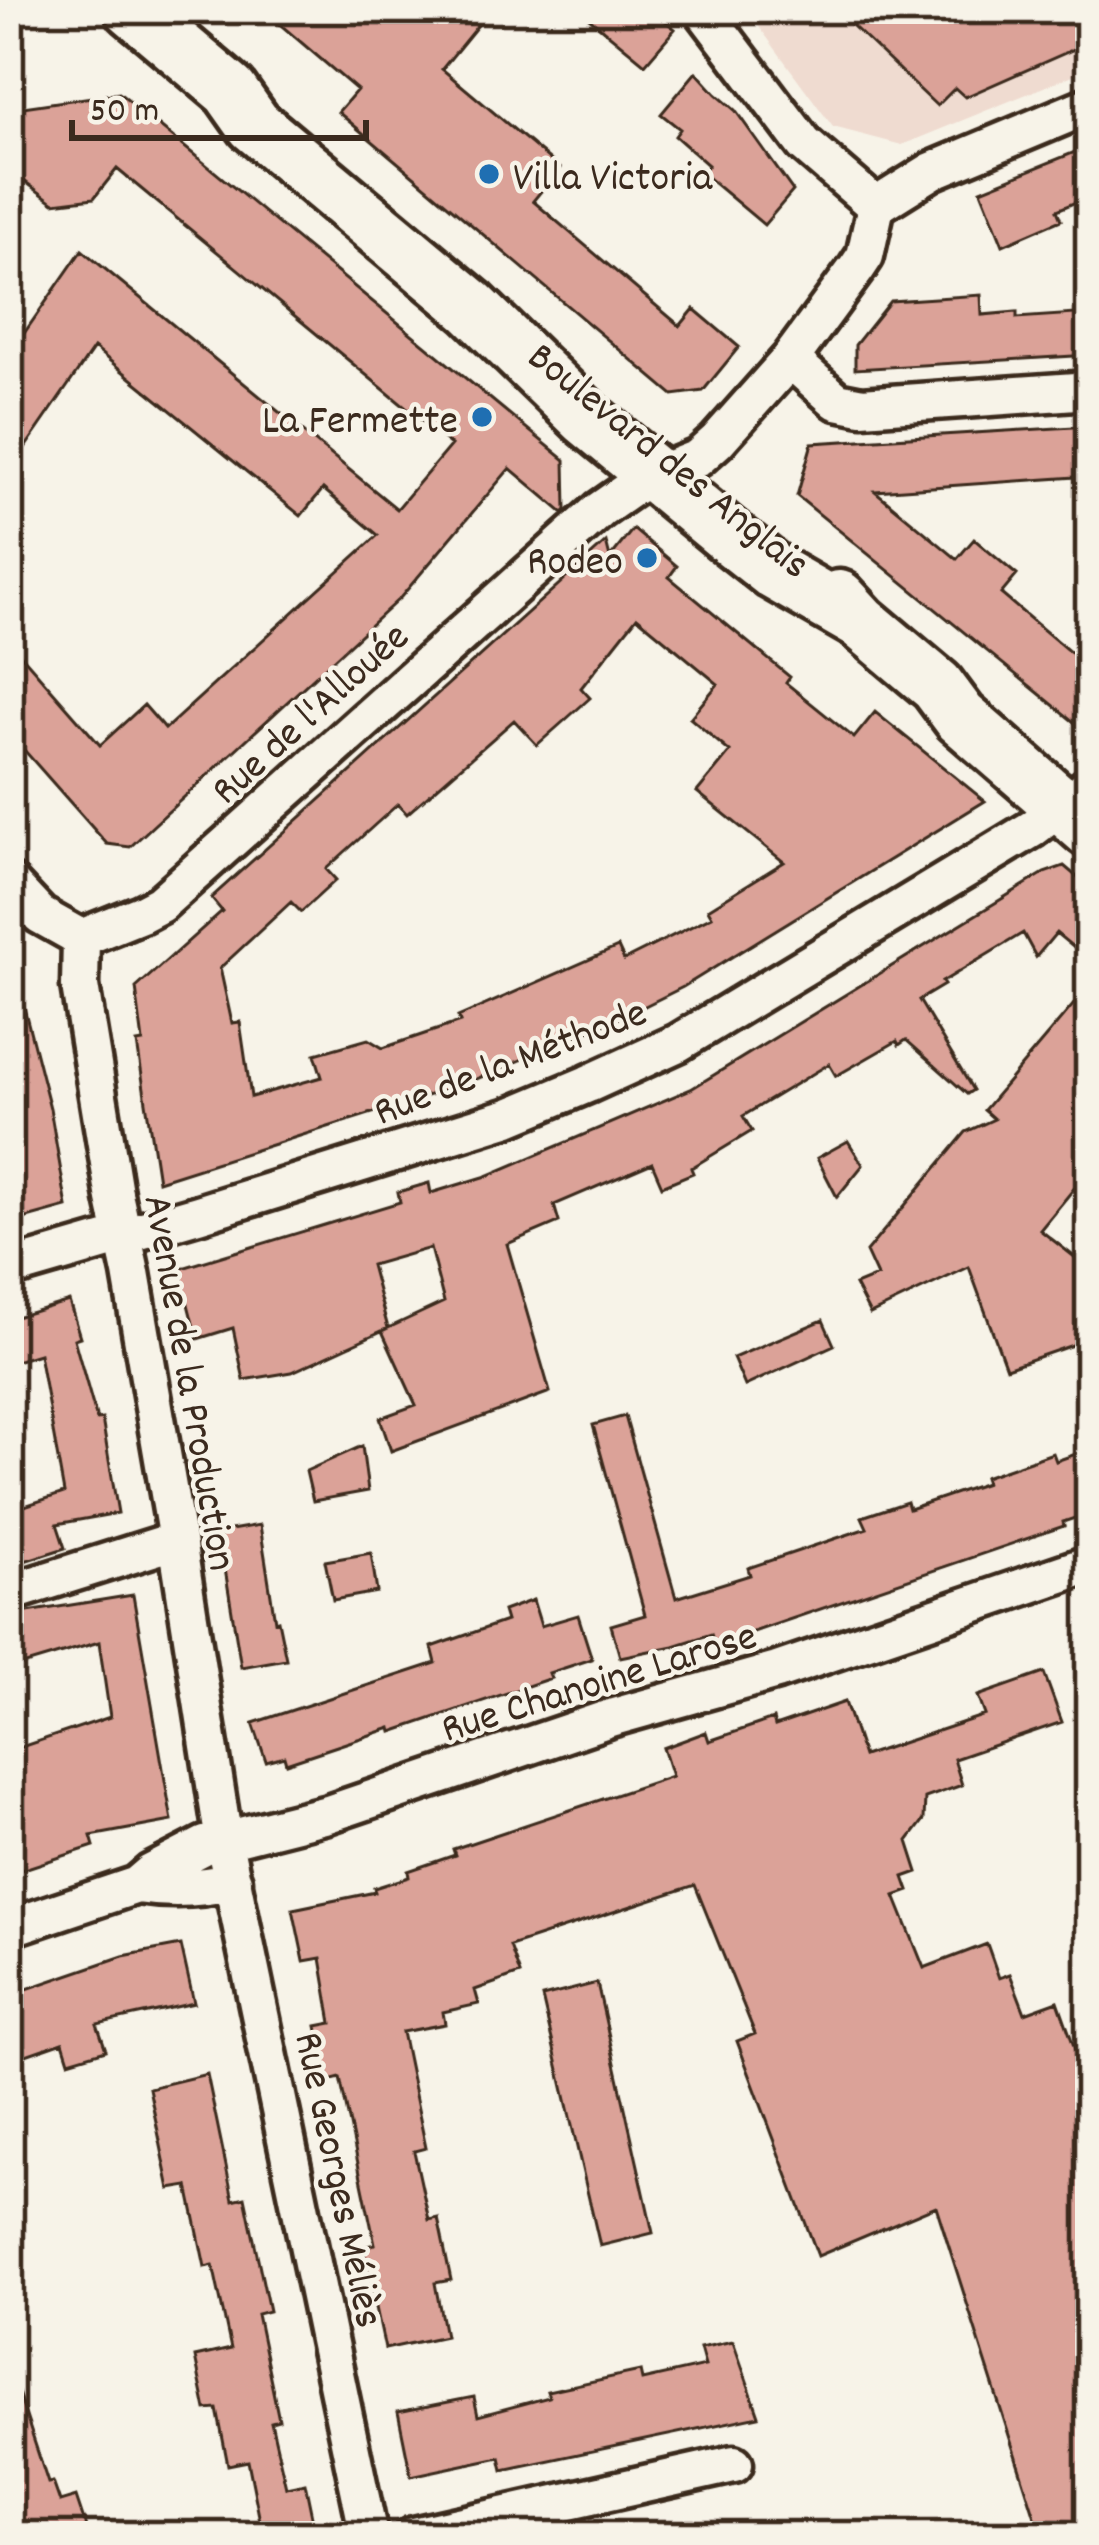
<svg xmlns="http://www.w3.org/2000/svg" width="1099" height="2545" font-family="Dekko,sans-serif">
  <rect width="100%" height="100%" fill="#f7f3e8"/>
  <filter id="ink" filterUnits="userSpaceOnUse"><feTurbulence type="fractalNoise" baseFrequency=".00833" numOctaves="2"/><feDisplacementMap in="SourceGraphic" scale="24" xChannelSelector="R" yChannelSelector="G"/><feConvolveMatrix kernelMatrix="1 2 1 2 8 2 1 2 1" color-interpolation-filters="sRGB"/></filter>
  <g filter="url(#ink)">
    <path fill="#efdbd0" d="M746 9H1090V68L902 145 833 127Z"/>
    <path fill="#dba298" stroke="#3b2a1e" stroke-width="3" fill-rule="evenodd" d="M262 9H491L442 69 560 168 533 201 680 326 694 309 739 347 703 391 673 395 338 112 357 90Z
      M578 9H651L675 29 645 64Z
      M835 9H1090V42L965 97 955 88 937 106Z
      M696 72 716 94 735 110 793 191 764 225 702 173 708 165 675 136 680 129 661 114Z
      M119 93 565 460 566 510 563 513 510 468 401 597 130 847 107 844 9 733V641L100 745 144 705 165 729 378 535 323 489 301 516 94 348 9 471V355L82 250 397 509 451 445 117 169 94 198 54 203 9 170V109Z
      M1090 146V196L1057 210 1061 220 1003 245 981 190Z
      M981 295 982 315 1017 312V318L1090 313V355L855 369V345L890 301Z
      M1090 426V476L875 491 957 559 974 539 1017 575 1001 594 1090 669V735L797 496 812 443Z
      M633 529 677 566 669 577 790 677 786 683 854 738 875 712 985 801 683 987 631 1013 467 1083 158 1181 137 1043 143 1042 136 988 222 911 211 898 606 542 610 558ZM637 617 718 684 690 718 730 752 697 792 784 862 708 909 712 916 624 960 618 947 458 1017 460 1022 383 1048 368 1039 315 1054 322 1077 251 1097 240 1022 232 1023 220 968 291 902 301 912 336 880 326 869 398 804 407 814 514 720 537 745 590 698 581 688Z
      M1064 866 1090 888V961L1056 933 1036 957 1023 933 942 982 944 985 919 1000 973 1090 967 1094 906 1040 899 1045 897 1041 836 1076 829 1064 743 1116 752 1131 691 1168 693 1173 662 1186 652 1163 554 1205 559 1222 507 1244 550 1392 391 1451 380 1418 416 1405 382 1331 444 1302 430 1248 371 1265 388 1328 292 1372 244 1380 233 1328 197 1339 179 1269 400 1202 398 1192 429 1183 431 1193 487 1176 691 1089 1044 873Z
      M1090 985V1169L1040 1230 1090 1269 1082 1277 1090 1299V1339L1006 1368 969 1267 870 1314 855 1285 877 1276 866 1252 966 1132 994 1119 984 1110Z
      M20 992 50 1108 67 1207 9 1223V993Z
      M848 1141 863 1165 837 1197 817 1158Z
      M69 1301 80 1337 74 1339 97 1420 102 1419 118 1513 57 1524 65 1548 9 1566V1511L64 1493 39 1354 9 1363V1319Z
      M823 1320 834 1345 745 1386 733 1358Z
      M625 1416 676 1598 750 1575 748 1568 867 1528 862 1517 907 1502 909 1509 986 1483 984 1477 1053 1453 1056 1461 1090 1449V1513L1063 1522 1064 1526 715 1645 711 1634 674 1646 620 1657 611 1625 645 1615 593 1425Z
      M362 1446 368 1491 313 1501 306 1471Z
      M260 1525 275 1621 278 1620 286 1659 241 1667 219 1532Z
      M371 1553 377 1592 333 1600 325 1561Z
      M133 1595 172 1821 91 1836 94 1846 9 1874V1751L110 1717 99 1642 9 1669V1615Z
      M533 1600 541 1626 578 1615 592 1659 549 1673 551 1678 392 1732 391 1728 286 1763 284 1756 266 1761 253 1723 436 1663 432 1647 506 1621 503 1611Z
      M1044 1673 1062 1722 954 1759 962 1785 925 1798 924 1820 908 1841 918 1872 904 1877 909 1891 895 1896 924 1968 987 1944 999 1978 1010 1974 1025 2013 1058 2001 1081 2066 1090 2063V2536H1041L936 2206 818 2256 737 2041 755 2034 695 1885 510 1946 520 1974 475 1990 479 2004 443 2012 445 2024 402 2032 426 2148 414 2151 429 2220 438 2218 451 2280 435 2283 445 2336 385 2349 363 2247 375 2244 340 2078 329 2081 317 2026 332 2023 321 1958 304 1961 293 1909 375 1892 374 1888 409 1877 408 1871 455 1855 453 1849 672 1776 663 1748 706 1732 709 1741 773 1719 775 1726 845 1702 863 1756 985 1715 978 1696Z
      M181 1945 194 2003 97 2024 106 2050 69 2061 63 2042 9 2061V1995L123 1956Z
      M597 1983 653 2233 600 2246 542 1997Z
      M207 2074 233 2200 245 2197 269 2311 257 2314 279 2420 271 2422 286 2487 305 2483 316 2536H263L248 2461 228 2465 217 2409 206 2410 195 2357 231 2349 213 2265 205 2267 188 2186 170 2189 149 2088Z
      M733 2341 759 2416 503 2470 500 2457 411 2476 398 2412 474 2397 478 2416 549 2397 547 2391 640 2371 642 2380 705 2366 700 2348Z
      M15 2383 48 2483 53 2482 60 2502 76 2497 89 2536H14L9 2521V2384Z"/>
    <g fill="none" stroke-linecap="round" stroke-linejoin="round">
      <g stroke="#3b2a1e" stroke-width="45">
        <path id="minor" d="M702 9 804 144 876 206
          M876 206 932 171 1090 105
          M790 359 837 401 862 406 1090 390
          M9 882 40 915 81 938 141 914 160 904 600 510 643 480 698 458 717 441 790 359 857 268 865 256 876 206
          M81 938 80 986 115 1199 131 1273 177 1540 224 1842 369 2536
          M9 1269 198 1214 509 1117 588 1084 678 1043 1032 829 1090 785
          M9 1593 177 1540
          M137 1885C169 1890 201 1889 233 1881
          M9 1928 137 1885 151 1873 205 1845 328 1814 610 1718 777 1671 1090 1564
          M413 2536 734 2464"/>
      </g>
      <g stroke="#3b2a1e" stroke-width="63">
        <path id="primary" d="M133 9 230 91 254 125 472 307 586 418 726 534 774 572 861 622
          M839 598 861 622 937 686 960 717 1090 830"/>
      </g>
      <use href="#minor" stroke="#f7f3e8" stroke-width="36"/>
      <use href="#primary" stroke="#f7f3e8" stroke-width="54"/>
    </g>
  </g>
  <g fill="#1f6fb2" stroke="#f7f3e8" stroke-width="4.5">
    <circle cx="489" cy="174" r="12"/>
    <circle cx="482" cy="417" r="12"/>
    <circle cx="647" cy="558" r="12"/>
  </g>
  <g text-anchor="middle" stroke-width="9" stroke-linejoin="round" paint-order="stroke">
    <g font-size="42" fill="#3b2a1e" stroke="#f7f3e8" text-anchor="end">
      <text x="513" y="189" text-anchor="start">Villa Victoria</text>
      <text x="458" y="432">La Fermette</text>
      <text x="623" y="573">Rodeo</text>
    </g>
    <g font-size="42" fill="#3b2a1e" stroke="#f7f3e8">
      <text transform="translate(671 458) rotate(39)" y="15">Boulevard des Anglais</text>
      <text transform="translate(308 711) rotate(-42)" y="15">Rue de l'Allouée</text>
      <text transform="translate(509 1059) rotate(-21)" y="15">Rue de la Méthode</text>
      <text transform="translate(193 1382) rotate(80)" y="15">Avenue de la Production</text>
      <text transform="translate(598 1679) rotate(-17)" y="15">Rue Chanoine Larose</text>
      <text transform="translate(342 2179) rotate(78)" y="15">Rue Georges Méliès</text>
    </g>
  </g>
  <rect width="1099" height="2545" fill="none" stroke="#f7f3e8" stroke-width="48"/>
  <rect x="24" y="24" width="1051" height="2497" fill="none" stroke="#3b2a1e" stroke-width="4.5" filter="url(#ink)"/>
  <path d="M72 120v18h294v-18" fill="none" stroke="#3b2a1e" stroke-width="6"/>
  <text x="90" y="120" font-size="36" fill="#3b2a1e" stroke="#f7f3e8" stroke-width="9" paint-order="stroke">50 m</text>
</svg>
